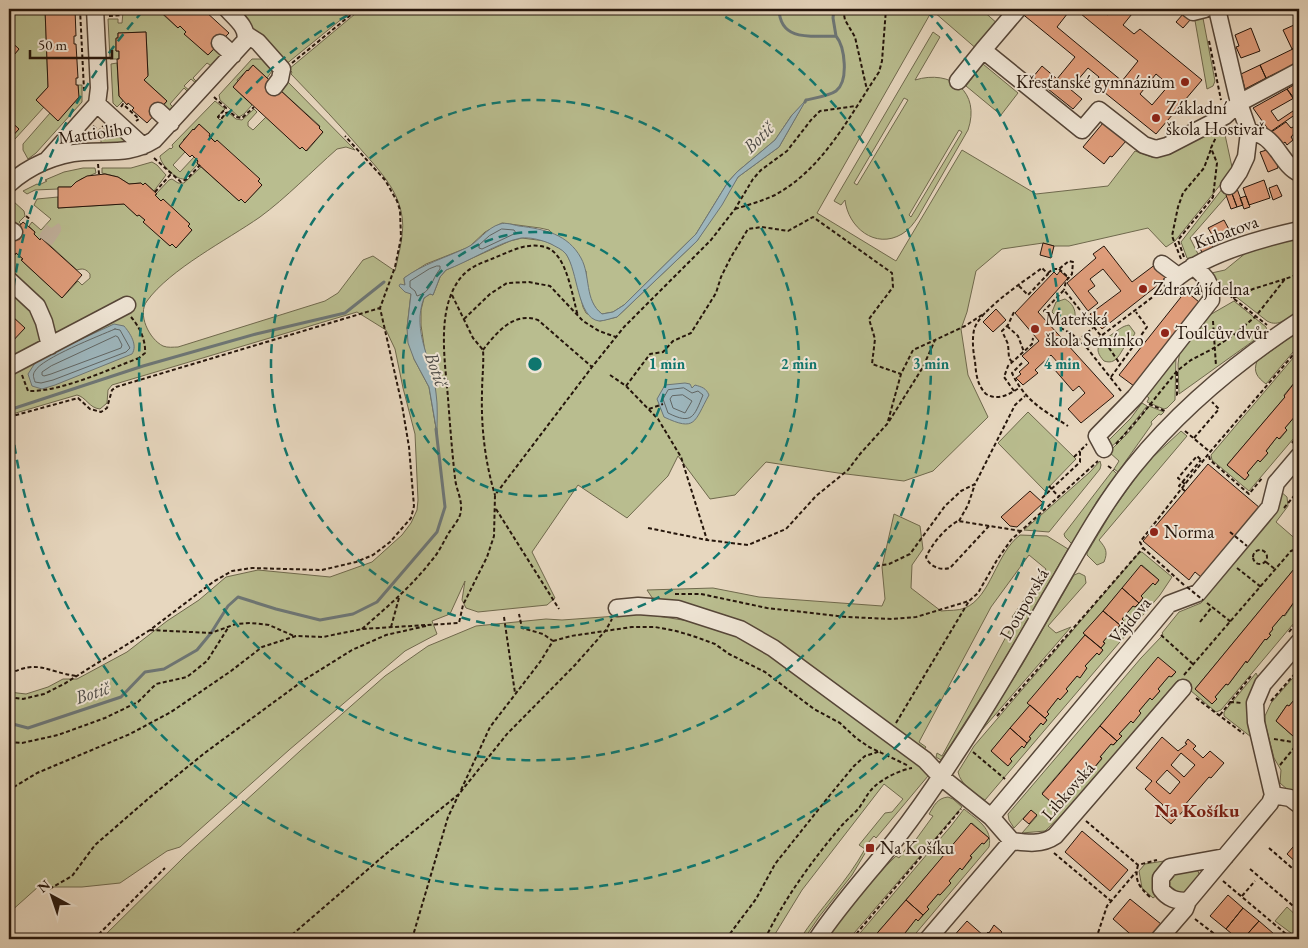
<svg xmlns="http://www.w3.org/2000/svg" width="1308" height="948" font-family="'EB Garamond',serif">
  <rect width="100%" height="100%" fill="#e7d7bf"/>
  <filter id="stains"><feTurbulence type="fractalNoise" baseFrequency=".004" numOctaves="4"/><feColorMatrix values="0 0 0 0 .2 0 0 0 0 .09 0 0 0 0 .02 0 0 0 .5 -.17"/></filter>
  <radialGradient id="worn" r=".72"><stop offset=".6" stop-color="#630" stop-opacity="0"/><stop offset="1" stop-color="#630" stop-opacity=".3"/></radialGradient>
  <path fill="#b9bd8f" stroke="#6f694d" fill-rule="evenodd" d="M10 9H45L48 87 36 100 44 107 15 139 11 137 19 129 9 120 10 119 9 117V61L19 49 9 40V12Z
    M108 9H161L160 12 178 28 180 26 186 32 185 34 208 55 215 48 223 55 213 67 207 63 193 78 199 84H197L191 79 184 86 190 91V94L184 88 170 104 175 109 171 115 160 109 167 101 144 80 148 75 146 32 118 33V38L116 39V51H119V59H110L108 19H118V23H122L123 12 116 13V9L110 10V13H108Z
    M235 9H354L285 65Z
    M361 9H933L817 213 896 261 962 150 1036 194 1108 186 1135 151 1152 157 1208 131 1222 121 1232 167 1229 174 1175 241 1166 247 1148 228 1069 246H1054L1043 243 1002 249 976 271 967 312 961 329 968 375 988 417 933 471 904 481 838 473 766 462 735 495 710 499 678 456 668 476 627 518 578 485 532 552 555 598 547 605 478 612 466 608 462 600 465 581 450 614 432 621 437 634 405 651 289 750 180 847 167 851 120 883 82 887H38L9 913V692L26 694 48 687 63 679H77L127 652 167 621 199 600 226 577 258 570 330 577 372 562 402 535 411 523 417 510 418 500 415 434 403 388 395 349 386 330 357 312 112 385 108 390 107 403 100 409C89 408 86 397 77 395L9 415V371L56 338 9 275V249L15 254 16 253 23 259 22 261 62 298 78 281 82 285 90 278V274C86 269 83 268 77 270L42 238 40 240 34 234 35 232 29 226 32 222 41 230 51 219 34 205 37 199 58 197V208L124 204 137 216 139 215 145 220 144 222 170 246 172 244 176 248 192 230 188 226 190 224 163 200 161 201 155 195 169 180 172 179 178 183H184L201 167 239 201 241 199 245 203 262 185 209 136 210 134 199 124 183 140 184 141 179 147 185 152 173 165 180 172 194 157 198 161 197 163 198 164 184 179C176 180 160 164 160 156L170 148 171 149 173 147 172 145 215 101 225 109 217 117 220 120 226 114 229 113 236 119 242 120 254 109 257 112 248 122V126L253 130 266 117 300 149 302 147 307 151 323 132 319 128 320 126 278 88 286 80 355 150 346 147 337 149C312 171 286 198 260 217 227 240 170 269 147 301 137 314 149 339 163 346 168 348 173 347 178 347L325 301 338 293 363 260 373 256 395 271C399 252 406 230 401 211 396 188 379 170 364 153 341 126 316 100 291 74L292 72 289 69ZM804 103 779 147 738 177 697 241 617 317 600 321 586 313 583 307 573 267 566 253 560 248 545 241 522 238 510 241 446 270 440 277 433 295 430 294 424 298 421 310V325L436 428 429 387 414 359 407 328 411 293 405 290 404 278 426 264 469 247 485 232 502 223 540 228 549 230 586 271 587 287 591 301 597 310 602 314 613 312 624 305 696 234 728 182 737 172 775 140 792 115Z
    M937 9H981L999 25 978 50 934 12Z
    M1202 13 1215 81 1213 86 1207 89 1194 15Z
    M933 32 940 37 915 80C951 69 981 92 968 130L918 217C914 223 909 230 902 234 875 250 848 227 845 200L841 205 834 201ZM904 98 908 100 857 185 854 183ZM959 130 962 132 911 217 909 215Z
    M252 59H261L272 71 267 78 253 65 237 80 238 82 233 87 252 105 244 114 239 117 220 100 219 95Z
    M117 63 119 96 123 101 117 107 113 103 111 64Z
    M983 64 1018 93 1001 115 966 86Z
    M78 85H82V102L36 153 28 159 23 150V144L50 113 58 120 78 99Z
    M111 121 131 141 101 147V133L105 130 104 128Z
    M152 162 157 165 166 175 154 191 145 183 143 185 141 183 129 184 118 177 102 173V168H131Z
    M83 168H95L96 173 81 179 71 187H59L58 189 35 190 27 194 23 191 37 184 39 185 47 181 45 180 64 172Z
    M1226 184 1231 191 1190 238 1198 254 1202 253 1203 254 1190 260 1187 258 1181 242Z
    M13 201 24 211 25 216 19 222 21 224 16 230 9 223V202Z
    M1299 235V310C1289 317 1279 328 1267 321L1207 274 1225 270 1247 252Z
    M9 284 31 304 44 343 9 364V345L24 328 12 316 13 315 9 311Z
    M1065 299C1072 303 1076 309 1075 318L1071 321 1059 319 1052 312 1056 302Z
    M1234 301 1266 327 1267 331 1179 394 1178 364 1180 350 1208 316Z
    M1129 325 1135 333C1133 338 1129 342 1125 346 1119 355 1116 365 1104 361 1092 348 1100 343 1111 335 1117 331 1122 326 1129 325Z
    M1299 331V345L1266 384C1257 377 1253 372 1257 361Z
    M1299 351V377L1284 395 1285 397 1227 465 1245 480 1249 475 1247 473 1258 460 1260 462 1268 453 1266 451 1277 437 1280 439 1287 430 1285 428 1296 415 1299 416V432L1249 491 1212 460 1211 455Z
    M1176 355 1175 400 1167 408 1164 409 1147 402 1149 398 1143 393Z
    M1142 403 1147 406 1122 437 1108 450 1104 445 1131 418Z
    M1149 406 1164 412 1161 415 1159 414 1151 422 1152 424 1118 472 1114 469 1119 461 1109 452 1128 433Z
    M1028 412 1076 459 1045 491 998 443Z
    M1181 431 1187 436 1099 540C1106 548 1108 552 1104 562L1097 565 1087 555V553L1114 508 1142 469 1153 457Z
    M1100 461 1101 465 1100 469 1049 532 1024 530 1090 472Z
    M1113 470 1117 474 1097 501 1072 544 1065 537 1064 534Z
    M1280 491 1287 497 1288 506 1276 522 1299 542V563L1195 689 1213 703 1216 699 1215 697 1226 684 1228 685 1246 661 1247 663 1265 639 1267 640 1270 636 1269 634 1273 629 1272 628 1283 615 1285 616 1299 595V617L1221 710 1216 712 1178 680 1067 810 1045 831 1022 833 1037 816 1031 810 1014 828 1009 820 1008 814 1141 658 1161 637 1163 634 1162 633 1179 612 1201 603 1204 599 1202 597ZM1158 658 1175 673 1172 677 1169 676 1158 689 1160 691 1152 700 1150 698 1139 711 1132 722 1131 721 1119 734 1121 736 1114 745 1111 744 1100 757 1102 759 1094 768 1092 766 1081 779 1083 781 1075 790 1073 789 1061 802 1063 804 1059 808 1042 793Z
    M894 514 920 526 923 549 912 565 911 588 941 611C949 610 958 611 965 608 991 597 996 553 1020 535L1047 536 1068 549 999 669 941 760 936 757 937 753 942 756 1015 620 1012 617 1046 569 1029 555 991 607 919 742 926 747 923 751 788 656 655 602 647 590 713 588 759 597 882 606 885 599 882 567Z
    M1142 552 1172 577 1160 595 985 800C974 793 961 785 958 772L974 746 1139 553ZM1142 565 1159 580 1155 585 1153 583 1141 596 1143 598 1136 607 1133 606 1122 619 1124 621 1116 630 1114 628 1103 642 1105 643 1101 648 1103 650 1099 655 1097 653 1085 666 1087 668 1080 677 1077 676 1066 689 1068 691 1060 700 1058 698 1047 712 1049 714 1045 718 1047 720 1043 725 1041 723 1029 737 1031 739 1024 747 1022 746 1010 759 1012 761 1008 766 991 751 1030 705 1028 703 1085 635 1084 633Z
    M1079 573 1085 576 1086 583 1048 626 1056 633 1071 627 975 738 1022 665 1074 575Z
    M645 614 701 623 746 640 784 663 926 770 928 776 876 838 874 836 868 843 870 845 852 875 819 917 804 939H800C820 908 847 882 865 849L859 845 885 813 892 812 903 799 884 784 802 890 772 939H101L185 856 300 751 385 676 428 646 476 626 546 619 562 620Z
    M1299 671V694L1289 706 1287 705 1276 721 1293 736 1299 730V767L1295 772 1299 777V785L1297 788 1299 792 1288 790 1280 783 1281 770 1274 758 1265 723V716L1271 703Z
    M1256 673 1260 681 1255 740 1224 716V712Z
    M948 797 953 799 962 807 849 939H826C845 909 871 881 896 856L899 858 913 839 915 841 917 838 933 816 929 814C934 806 937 798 948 797Z
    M964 809C977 820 993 828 989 847L911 939H903L907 935 905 933 916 919 918 921 929 909 927 907 938 894 940 895 950 883 949 881 960 868 962 870 972 858 970 856 982 843 984 844 989 838 972 823 872 939H855L951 826Z
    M1164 861 1165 862 1157 895 1153 898 1142 888 1139 871 1145 864Z
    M1197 869 1200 876 1183 895 1167 888 1168 876Z
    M1287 907 1299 918V939L1275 921Z"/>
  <path fill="#9db6bd" stroke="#6d7676" d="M806 100 779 147 738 177 722 205 697 241 617 317C612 318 604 321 599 321 577 318 578 271 566 254 562 249 556 247 551 244 542 240 530 237 521 238 499 242 468 262 446 270L440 277 433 295 430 294 424 298C411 331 433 362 436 393 438 406 437 420 437 433L429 387 414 359 408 343 407 328 411 294 405 292 399 286 400 284 405 285 404 278C423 264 445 258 466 248 479 242 486 228 500 224 506 222 513 225 519 226 544 229 568 234 581 258 591 276 584 300 602 314L613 312 624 305 696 234 728 182 737 172 775 140 792 115Z
    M114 324 124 326C130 333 138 345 132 354L55 385 42 389 32 386 28 374 35 363 45 356Z
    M685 383 690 384 692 388 695 385C702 387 706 388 709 395 694 422 696 432 664 417L657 399 665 385Z"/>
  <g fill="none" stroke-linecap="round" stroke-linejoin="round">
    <path stroke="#616664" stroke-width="1" d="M502 229 514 230 516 233 482 249 479 248V245L489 236Z
      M437 266H440V269C431 280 432 292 417 296L415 291 410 287V281L429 269Z
      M115 329 120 330 130 348 126 352 53 380 41 383 35 382C34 378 32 375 35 371 42 358 99 336 115 329Z
      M116 336 118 337 122 345 121 348 51 374 44 376 42 375V372L51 366Z
      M684 388 692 393 698 391 703 395C694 417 692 425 668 413L663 399 668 390Z
      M683 395 692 401 685 413 673 408 670 399 672 396Z"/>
    <path stroke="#6d7676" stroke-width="3" d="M779 9C780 42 812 36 836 36 845 47 849 81 836 91 829 96 815 98 806 100L805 102
      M834 9 833 18 836 36
      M9 410 143 366 256 334 345 313 384 282
      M9 723 28 728 121 697 145 672 164 669 197 650 211 633 228 606 238 597 276 609 320 620 353 614 377 602 437 532 445 507 436 429"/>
  </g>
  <path fill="#df9d7b" stroke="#25150b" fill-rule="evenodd" d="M45 9H75L76 36H74V44H76L78 78H76V85H78L79 97 58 121 36 100 48 87Z
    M161 9H198L203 13 205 11 229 33 208 55 184 34 186 32 180 26 178 28 160 11Z
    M1023 9H1038L1044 14 1049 9H1071L1057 27 1122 81 1138 61 1075 9H1100L1108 15 1114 9H1136L1123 25 1134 34 1140 29 1202 80 1156 134 1094 84 1099 77 1088 68 1070 89 1082 99 1073 109 1033 77 1042 66 1057 79 1075 57 1020 12ZM1156 74 1169 85 1152 105 1140 94Z
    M1184 13 1191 19 1183 28 1176 22Z
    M1294 25 1299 35V46L1292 49 1283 30Z
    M1251 28 1260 51 1241 58 1236 47 1239 46 1235 35Z
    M146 32 148 76 144 80 167 101 147 123 132 110 134 108 128 103 127 105 119 96 117 59H119V51H116V38H118V33Z
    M9 40 19 49 9 61Z
    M1299 46V62L1266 78 1260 65Z
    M253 65 320 127 319 128 323 132 306 151 302 147 300 149 233 87 247 70 248 71Z
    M1260 65 1266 78 1245 89 1241 74Z
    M1297 83 1299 87V101L1296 103 1287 89Z
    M1287 89 1294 98 1271 111 1278 121 1299 107V112L1270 132 1253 108Z
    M9 117 11 119 9 120 19 129 9 140Z
    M1286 122 1291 128 1295 126 1298 129 1291 137 1293 140 1287 145 1285 142 1280 146 1270 133Z
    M1103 123 1126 141 1112 157 1110 156 1104 164 1083 147Z
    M199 124 210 134 209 136 215 142 217 140 260 179 258 181 262 185 245 203 241 199 239 201 197 163 198 161 192 155 190 157 179 146 193 129 194 130Z
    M1270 149 1281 163 1277 164 1278 168 1268 172 1260 152Z
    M105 174 118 177 129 184 141 183 143 185 145 183 157 194 155 195 161 201 163 199 190 224 188 226 192 230 176 248 172 244 170 246 143 222 145 220 139 215 137 216 124 204 58 208V187H71L76 182 87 176Z
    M1264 180 1270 198 1249 205 1243 188Z
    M1277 185 1282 196 1273 200 1269 188Z
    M1236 186 1243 205 1237 207 1231 191Z
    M1231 191 1237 207 1231 209 1226 195Z
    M1246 196 1250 207 1244 209 1240 198Z
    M1224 220 1232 235 1217 243 1208 228Z
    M23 222 35 232 34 234 40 240 41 238 82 275 62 298 21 260 23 259 16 253 15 255 9 249V238Z
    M1209 240 1213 248 1202 253 1199 245Z
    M1043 243 1054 246 1051 258 1040 255Z
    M1104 246 1132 282 1156 264 1167 278 1102 329 1090 314 1121 291 1103 269 1090 279 1095 286 1088 291 1098 303 1088 311 1067 283 1096 258 1093 254Z
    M1060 271 1068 278 1038 312 1114 396 1081 423 1068 409 1085 393 1079 386 1073 391 1054 369 1059 364 1051 355 1035 370 1038 373 1023 385 1016 378 1021 374 1019 372 1029 363 1022 356 1039 341 1015 313 1054 272 1057 275Z
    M1176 285 1185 292 1188 289 1189 290 1187 292 1199 302 1201 299 1202 300 1134 386 1119 375 1181 297 1172 289Z
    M996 309 1006 320 993 332 983 322Z
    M9 311 13 315 12 316 25 328 9 345Z
    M1299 377V416L1296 415 1285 428 1287 430 1279 439 1277 437 1266 451 1268 453 1260 462 1258 460 1247 473 1249 475 1245 480 1227 465 1285 397 1284 396Z
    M1208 464 1260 508 1201 577 1195 572 1189 580 1143 541Z
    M1030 491 1043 503 1017 527 1010 526 1001 517Z
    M1299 563V595L1284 616 1283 615 1272 628 1273 629 1269 634 1271 635 1266 640 1265 639 1247 663 1246 661 1228 685 1226 684 1215 697 1217 699 1212 704 1195 689Z
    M1141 565 1159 580 1155 585 1153 583 1141 596 1143 598 1139 603 1122 588Z
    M1122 588 1139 603 1135 607 1133 606 1122 619 1124 621 1120 625 1103 611Z
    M1103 611 1120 625 1116 630 1114 628 1103 642 1105 643 1101 648 1083 633Z
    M1085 635 1103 650 1099 655 1097 653 1085 666 1087 668 1080 678 1077 676 1066 689 1068 691 1060 700 1058 698 1047 712 1049 714 1045 718 1027 703Z
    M1158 657 1176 672 1171 677 1169 676 1158 689 1160 691 1152 700 1150 698 1139 711 1141 713 1133 723 1131 721 1119 734 1122 736 1117 741 1100 726Z
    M1299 694V730L1293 736 1276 721 1287 705 1289 706Z
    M1030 705 1047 720 1043 725 1041 723 1029 737 1031 738 1027 743 1010 728Z
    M1100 726 1117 741 1113 745 1111 744 1100 757 1102 758 1094 768 1092 766 1081 779 1083 781 1075 790 1073 789 1061 802 1063 804 1059 809 1042 794Z
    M1010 728 1027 743 1024 748 1022 746 1010 759 1012 761 1008 766 991 751Z
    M1162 737 1178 751 1187 744 1185 743 1188 739 1196 746 1193 749 1203 758 1210 751 1224 763 1211 778 1209 777 1183 807 1185 809 1171 824 1157 812 1163 805 1145 789 1152 781 1136 768ZM1181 753 1195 765 1184 777 1171 765ZM1167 770 1180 782 1170 794 1156 782Z
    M1031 810 1037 815 1029 824 1023 819Z
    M971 823 989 838 984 844 982 843 970 856 972 857 962 870 960 868 949 881 951 883 940 895 938 894 927 907 929 909 923 915 906 900Z
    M1082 831 1128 870 1110 891 1065 852Z
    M1299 840V865L1287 854Z
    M1228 895 1243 908 1226 929 1210 916Z
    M1130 899 1161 924 1148 939H1136L1113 919Z
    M906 900 923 915 918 921 916 919 905 933 907 934 903 939H872Z
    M1243 908 1259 921 1243 939H1238L1226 929Z
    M967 921 984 936 988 932 989 933 994 925 1002 932 999 935 1004 939H951Z
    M1259 921 1274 934 1269 939H1243Z"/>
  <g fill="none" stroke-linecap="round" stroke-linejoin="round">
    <path stroke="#c0b09b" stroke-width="16" stroke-dasharray="16 8" stroke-linecap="butt" d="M45 241 53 229 48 222"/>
    <g stroke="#564638" stroke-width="19">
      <path id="minor" d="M95 9 99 88 97 104
        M1018 9 983 50 1082 130 1099 110 1144 145 1156 149 1167 146 1225 116 1239 103 1299 71
        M1189 9 1193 12 1205 9
        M1217 9 1239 103 1249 132 1246 157 1239 172 1229 186
        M247 35 258 42 282 69 280 79 274 87
        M220 43 233 55
        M958 81 983 50
        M97 104 143 146
        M158 111 171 123
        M1249 132C1253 133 1257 134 1261 135 1278 143 1283 166 1299 173
        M47 160 97 104
        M9 184C29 166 56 154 83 152 110 150 130 155 154 140L245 41C249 28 235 18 227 9
        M9 229 14 232
        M1162 264 1178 276
        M9 280 37 306 44 322 50 346
        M1172 282C1203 254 1259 239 1299 230
        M9 367 127 305
        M1104 449 1097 436 1135 397 1211 300C1211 281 1206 277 1193 266
        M617 608 638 606 678 609 740 629 773 648 925 760 941 777 991 817 1012 841C1027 843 1042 845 1055 836L1183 688
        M1273 795 1290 798 1298 804
        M991 817 1169 604 1198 593 1270 507 1276 483 1299 456
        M1225 857 1170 867 1161 878V889C1168 899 1176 901 1188 901L1270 803 1273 795 1256 722 1255 703 1263 684 1299 642
        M817 939C840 904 870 872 896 839 917 812 937 783 955 755 989 704 1020 651 1050 598 1076 554 1100 508 1133 467 1179 410 1238 361 1299 321
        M928 939 1012 841
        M1159 939 1185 909 1188 901"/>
    </g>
    <path stroke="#25150b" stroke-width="2" stroke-dasharray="4 2.5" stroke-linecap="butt" d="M80 9 84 90H86
      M843 9 845 20 855 37 867 90
      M109 16 122 15
      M1209 41 1221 100
      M292 63 358 9
      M214 97 226 108 218 117 221 119 226 113 230 112 236 117 242 118 254 107
      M121 107 123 104 139 119 136 121
      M93 126 99 131 103 126
      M154 158 181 182 187 179 200 165
      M98 164 99 174
      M155 192 171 174
      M735 209C748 205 762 201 775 195 823 169 849 117 879 72L882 61 886 9
      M26 216 31 220
      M1184 257 1178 240 1213 197 1217 163 1211 148 1217 135
      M1181 259 1172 236 1178 207 1183 193 1204 168 1211 149
      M1059 269 1069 278
      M1048 273 1053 269H1059L1069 261 1073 262 1072 274 1066 281 1064 290
      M1019 286 1028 295 1048 274 1042 268C1026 280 978 311 974 330 972 340 973 351 975 361 976 374 977 385 986 394 998 401 1008 395 1019 388
      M1224 291 1267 325
      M452 295 473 338 483 350C484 364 482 378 482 393 481 427 485 462 495 495
      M1233 298 1253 289 1285 279
      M131 317C139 326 146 340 145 353L139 358V360
      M464 319 490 294 507 283 529 282 550 286 583 321 599 331 616 337
      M1213 321 1216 366
      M1007 326 1018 336 1024 352
      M1077 341 1093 328
      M1087 348 1101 336 1120 364
      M483 350C496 333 514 311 538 320L592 367
      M1012 362 1009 358 1008 344 1002 331 1008 325 1014 312
      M1022 363 1012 373C1025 401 1043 410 1068 426
      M1177 372V395L1179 397
      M22 375 28 391C61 392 107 370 139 358
      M610 375 626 386 658 419 681 457 707 540 748 545 786 529 816 496 848 470 860 454 888 423 923 367 935 340 965 326 985 313
      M1111 377 1147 327 1136 312
      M626 386 650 354 663 352 673 341 691 333 716 293 721 277 731 257 748 229 762 227 788 231 813 217 892 273 893 287 869 319 875 339 872 364 901 374
      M1014 391 1004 377 1008 366 1032 344 1033 338
      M1121 391 1087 348 1072 334 1059 327 1044 311 1064 290 1101 336 1162 290
      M1149 404 1165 411
      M649 409 663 404
      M9 417 78 398 90 409 101 412 107 408 112 390 116 387 380 308
      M888 421 901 374 913 350 935 340
      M1185 431 1210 452
      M1194 438 1219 409 1212 402
      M1292 443 1299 435
      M1116 444 1140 417 1177 371 1191 360 1214 348 1235 334 1256 316 1285 279 1299 274
      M1209 456 1210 460 1249 494 1263 477
      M1074 457 1080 451
      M1108 466 1114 470
      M1185 484 1178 478 1197 456 1201 460
      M1049 486 1059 497
      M1042 498 1080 462V451L1087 444
      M1284 508 1299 490
      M496 509 559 609
      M959 521 968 505 975 484
      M989 526 950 568C940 571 929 566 926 557 932 544 946 527 958 521L1021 531
      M648 528 707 540
      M1253 557a7 7 0 1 1 14 0a7 7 0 1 1-14 0Z
      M1266 562 1276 570
      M876 566 889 564 910 554 945 506 961 491 975 484 1015 405 1025 396
      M1237 568 1261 587
      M1184 585 1143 548 1140 542 1210 452 1299 348
      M675 594H701L767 608 847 617 892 619 916 617 969 601 978 593 997 560 1011 540 1098 461
      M1207 603 1231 622
      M504 617 515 693
      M1200 622 1212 607
      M391 627 399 598
      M362 629C387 607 412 586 432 560 439 552 443 543 448 534 452 528 458 521 460 515 464 502 456 490 455 478 452 451 450 425 448 398 445 360 435 304 464 274 472 266 484 262 494 258 511 251 527 242 545 247 567 253 572 296 578 316
      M150 630 211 633 236 624 251 623 269 625 294 636
      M1289 632 1299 619
      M1161 635 1194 665
      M553 641 571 636 632 627H655L676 631 693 636 715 644 729 654 765 672 814 709 840 723 856 738 869 747 909 766
      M9 674C39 659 47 672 76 676
      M1184 675 1291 551 1299 548
      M9 697 23 699 44 694 64 684 150 630 213 582 232 571 252 568 322 570 356 562 373 555 390 542 411 518 414 506 409 447 402 405 380 308 395 267 401 238 400 210 397 201 385 180 345 136
      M1196 698 1244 734
      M1271 701 1299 669
      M1230 702 1242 703
      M1220 715 1251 676
      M997 716 1143 548
      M896 723 969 601
      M1274 739 1299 743
      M9 742 22 743 58 735 105 718 138 702 156 684 187 677 207 661 228 628
      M973 752 1005 779
      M1280 765 1299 742
      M461 790 490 727 540 662 553 641 543 634 522 628 519 614
      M9 792 14 787 37 773 130 734 171 712 231 671 262 647 296 636 323 637 362 629 459 623 463 605 487 557 494 536 495 495 592 367 624 327 711 240 735 209 753 179 761 170 787 151 811 120 820 111 856 106
      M1086 821 1138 865 1157 860
      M1269 848 1299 874
      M1054 853 1111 901
      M1138 865C1134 880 1139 887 1150 897
      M1250 869 1299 911
      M1223 881 1292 939
      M44 892 72 876 95 845 149 798 206 752 304 680 352 650 386 635 426 626
      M1242 896 1255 881
      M1195 919 1221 939
      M94 939 165 868
      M287 939 387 853 459 794 507 734 575 665 606 630 612 619
      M412 939 448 817 459 794
      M726 939 756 899 775 864 830 795 854 766 865 756 881 751
      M765 939C783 901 811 862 838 830 844 822 852 816 859 808 864 801 868 792 875 786 884 778 900 770 912 768
      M852 939 961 809
      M1096 939 1107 906 1136 872"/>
    <use href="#minor" stroke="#efe5d5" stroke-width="16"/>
    <path stroke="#25150b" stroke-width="2" stroke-dasharray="4 2.5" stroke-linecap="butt" d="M1185 491 1179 486 1201 460
      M1230 532 1247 546
      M1187 587 1203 600"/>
  </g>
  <g fill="none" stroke="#0f766e" stroke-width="2.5" stroke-dasharray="9 6">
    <circle cx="535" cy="364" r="132"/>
    <circle cx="535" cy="364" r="264"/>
    <path d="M712 10A396 396 0 1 1 358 10"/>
    <path d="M9 332A527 527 0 0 1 143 11M927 11A527 527 0 1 1 9 396"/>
  </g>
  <g fill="#8f2418" stroke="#efe5d5" stroke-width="2">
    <circle cx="1185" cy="82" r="5"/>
    <circle cx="1156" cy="118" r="5"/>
    <circle cx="1143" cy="289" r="5"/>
    <circle cx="1035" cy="329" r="5"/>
    <circle cx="1165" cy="333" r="5"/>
    <circle cx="1154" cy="532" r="5"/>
    <rect x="865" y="843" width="10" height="10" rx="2.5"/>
  </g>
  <g text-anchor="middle" stroke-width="4" stroke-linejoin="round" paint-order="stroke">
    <g font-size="18" fill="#25150b" stroke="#efe5d5" text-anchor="start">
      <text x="1175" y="88" text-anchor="end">Křesťanské gymnázium</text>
      <text x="1166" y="114">Základní<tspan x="1166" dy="21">škola Hostivař</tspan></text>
      <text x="1153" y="295">Zdravá jídelna</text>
      <text x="1045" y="325">Mateřská<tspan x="1045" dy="21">škola Semínko</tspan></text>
      <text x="1175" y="339">Toulcův dvůr</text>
      <text x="1164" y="538">Norma</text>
      <text x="880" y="854">Na Košíku</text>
    </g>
    <g font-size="18" fill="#25150b" stroke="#efe5d5">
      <text transform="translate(95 133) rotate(-8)" y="6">Mattioliho</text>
      <text transform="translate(1226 232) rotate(-20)" y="6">Kubatova</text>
      <text transform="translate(1024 604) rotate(-60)" y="6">Doupovská</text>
      <text transform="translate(1130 620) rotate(-50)" y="6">Vajdova</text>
      <text transform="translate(1068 791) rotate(-49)" y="6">Libkovská</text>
    </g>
    <g font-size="19" font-style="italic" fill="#4f4d49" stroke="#efe5d5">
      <text transform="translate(758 137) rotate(-45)" y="7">Botič</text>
      <text transform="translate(437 369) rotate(70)" y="7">Botič</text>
      <text transform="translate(92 692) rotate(-19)" y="7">Botič</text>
    </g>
    <g font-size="19" font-weight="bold" fill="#7a1f14" stroke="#efe5d5">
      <text x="1197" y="817">Na Košíku</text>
    </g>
  </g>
  <circle cx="535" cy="364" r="8" fill="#0f766e" stroke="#efe5d5" stroke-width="2.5"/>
  <g font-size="15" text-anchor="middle" font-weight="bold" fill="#0f766e" stroke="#efe5d5" stroke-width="4" stroke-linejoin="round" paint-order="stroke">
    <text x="667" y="369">1 min</text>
    <text x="799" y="369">2 min</text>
    <text x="931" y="369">3 min</text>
    <text x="1062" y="369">4 min</text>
  </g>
  <rect width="1308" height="948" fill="none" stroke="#e7d7bf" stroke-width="30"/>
  <rect x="10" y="10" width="1288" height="928" fill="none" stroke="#25150b" stroke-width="2.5"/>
  <rect x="15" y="15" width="1278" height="918" fill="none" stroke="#25150b"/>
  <g transform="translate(52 896) rotate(320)" stroke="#efe5d5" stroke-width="4" paint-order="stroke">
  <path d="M0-4L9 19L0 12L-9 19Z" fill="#25150b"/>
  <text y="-8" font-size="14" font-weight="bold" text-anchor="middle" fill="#25150b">N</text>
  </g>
  <path d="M30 50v8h82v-8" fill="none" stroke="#25150b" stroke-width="2.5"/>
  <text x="38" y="50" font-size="15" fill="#25150b" stroke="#efe5d5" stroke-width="4" paint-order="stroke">50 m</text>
  <rect width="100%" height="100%" filter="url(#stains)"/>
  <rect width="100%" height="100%" fill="url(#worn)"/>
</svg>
